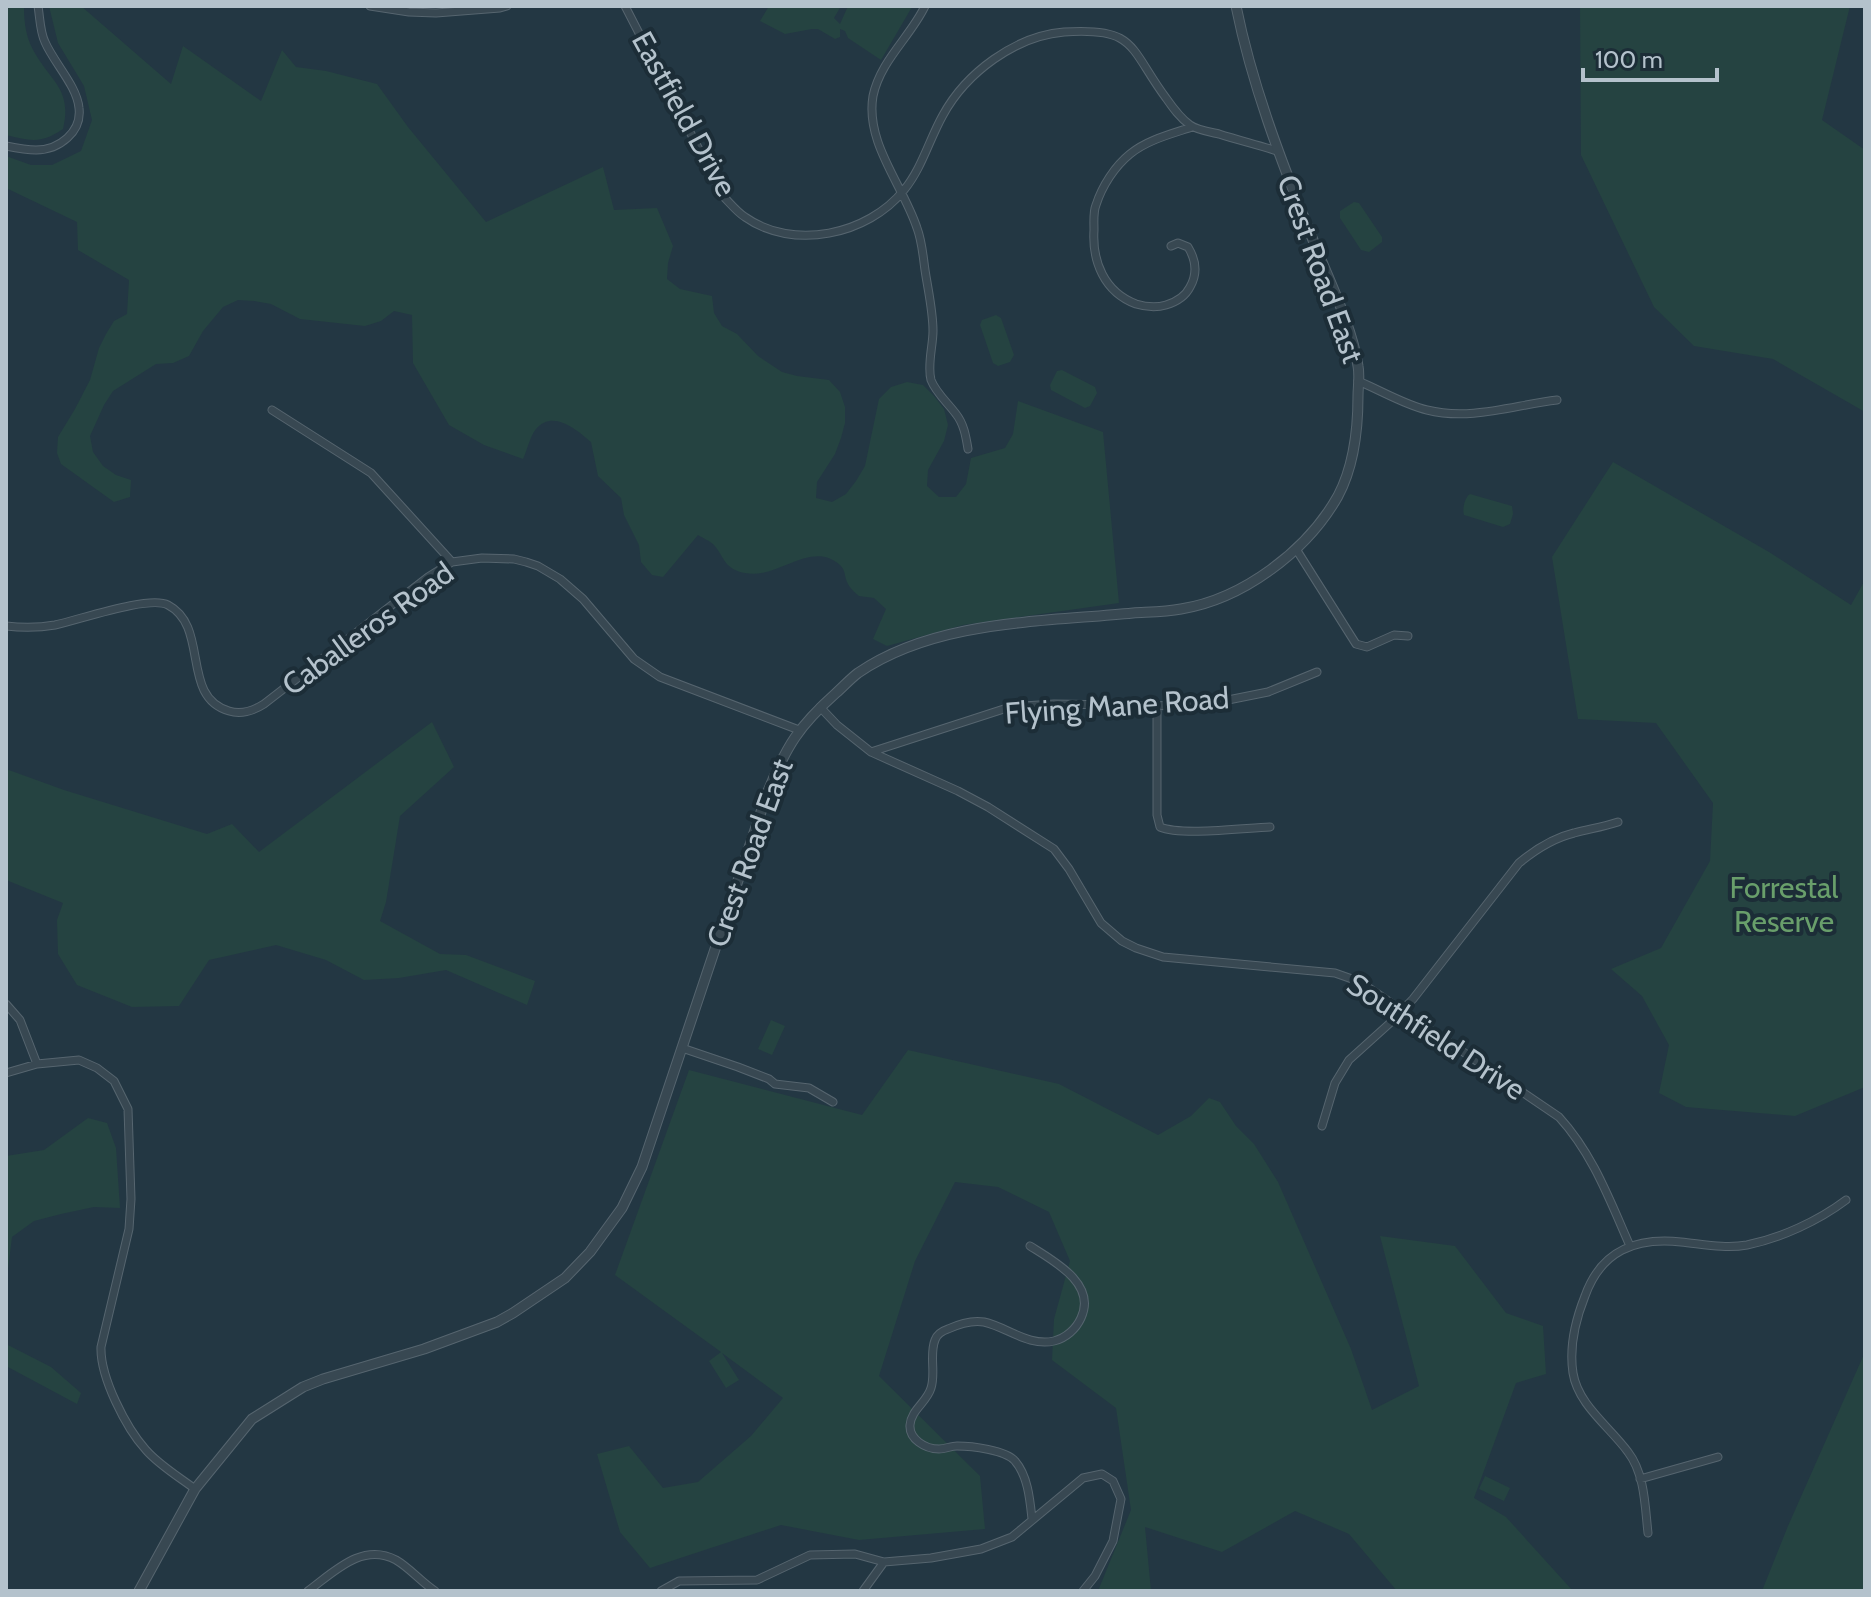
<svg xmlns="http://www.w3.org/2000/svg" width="1871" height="1597" font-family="Cabin,sans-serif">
  <rect width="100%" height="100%" fill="#233743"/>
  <path fill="#254341" d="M6 6H24C24 24 26 39 36 55 53 83 72 91 63 129 41 144 31 141 6 135Z
    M49 6H81L171 84 183 46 261 101 282 50 296 67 326 71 377 84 408 127 486 222 603 167 614 210 657 208 673 246 668 263 667 279 680 289 712 296 714 313 722 326 737 334 758 356 782 372 797 376 829 380 840 392 845 407V423L841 438 835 454 817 482 816 498 832 502 846 494 856 481 865 466 879 399 891 387 907 382 923 385 934 396 944 409 948 425 944 441 928 470 927 486 939 497H956L966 484 971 458 1005 448 1013 434 1018 401 1103 432 1119 603 963 625 887 646 873 639 886 609 874 598 859 596C854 592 849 587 847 582 844 575 846 571 840 565 811 539 778 580 745 573 724 569 725 558 714 545 710 541 703 538 698 535L663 577 652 575 641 562 639 545 624 515 621 498 598 476 591 442C577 430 553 409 536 429 530 436 527 451 523 459L484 445 449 425 413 363 412 315 394 311 381 321 365 326 300 319 271 304 254 301 238 300 223 307 203 331 189 356 173 363 156 364 113 391 104 405 90 436 93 452 103 466 116 475 131 480 130 497 114 502 61 464 57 453 58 437 75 409 90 380 99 348 106 334 114 321 127 314 129 280 78 250 77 222 6 188V156L31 165H52L81 151 92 120 84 86 58 43Z
    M769 6H841L834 18 840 24 848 6 912 7 881 60 848 38 845 31 840 29V37L835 39 818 29H812L785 34 760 21Z
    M1580 6H1850L1822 120 1865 150V412L1773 359 1694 346 1654 307 1581 155Z
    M1354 202 1359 203 1382 237V242L1369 252 1361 250 1340 218V211Z
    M996 315 1001 318 1014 355 1010 362 998 366 993 363 980 325 982 320Z
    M1062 370 1095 387 1097 393 1090 406 1085 408 1051 390 1050 385 1057 371Z
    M1613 462 1769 552 1851 605 1865 580V1087L1795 1116 1686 1107 1659 1093 1669 1045 1642 996 1611 969 1661 948 1710 861 1713 803 1656 723 1578 719 1552 557Z
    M1470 494 1512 506 1513 514 1510 524 1503 527 1464 515C1462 509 1465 497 1470 494Z
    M432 722 454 767 400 816 386 902 380 921 440 954 466 955 535 981 527 1005 446 970 399 978 364 980 326 960 276 945 209 960 179 1006 132 1007 77 985 58 954 57 920 63 903 6 880V769L64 790 207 834 232 824 259 852Z
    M771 1020 785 1026 772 1055 758 1049Z
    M908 1050 1059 1084 1158 1135 1191 1116 1209 1098 1220 1102 1236 1126 1254 1144 1278 1182 1351 1349 1372 1410 1419 1386 1380 1236 1455 1246 1506 1313 1543 1326 1546 1374 1516 1383 1474 1498 1506 1517 1573 1591H1397L1349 1534 1295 1511 1222 1552 1145 1527 1151 1591H1098L1131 1510 1116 1408 1052 1360 1054 1319 1070 1261 1049 1212 998 1187 955 1182 915 1261 879 1376 980 1476 985 1529 859 1540 781 1525 650 1568 620 1532 597 1454 629 1446 663 1488 698 1482 751 1436 783 1398 722 1353 739 1380 726 1388 709 1361 721 1352 615 1275 689 1070 862 1115Z
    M88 1118 107 1123 116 1148 120 1208 94 1207 61 1214 34 1221 12 1237 8 1269 6 1267V1156L44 1150Z
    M6 1344 51 1367 81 1393 77 1404 6 1366Z
    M1865 1352V1591H1762L1788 1526Z
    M1485 1476 1510 1488 1504 1501 1479 1489Z"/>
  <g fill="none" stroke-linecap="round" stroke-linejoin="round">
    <g stroke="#56656f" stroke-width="9">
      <path id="minor" d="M370 6 409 12 436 13 500 8 507 6
        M625 6 723 196C730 203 737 212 745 217 793 251 868 235 904 190 922 168 929 140 943 115 966 73 1015 36 1064 32 1137 27 1129 48 1166 98 1173 108 1180 118 1190 125 1197 130 1210 132 1219 134 1238 140 1258 145 1277 151
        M925 6C911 36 880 61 873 96 865 143 903 185 917 228 922 241 923 256 925 270 928 290 933 311 933 331 933 346 927 365 931 380 936 393 948 403 956 414 964 424 966 437 968 449
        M6 146C16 148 26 150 36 150 59 150 82 132 79 108 77 86 54 63 45 42 40 32 40 18 38 6
        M1171 246 1178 243 1188 247C1196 260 1198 273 1190 287 1185 297 1176 302 1166 305 1156 308 1146 307 1136 304 1104 292 1092 261 1094 230 1094 222 1093 212 1096 205 1102 186 1115 166 1130 154 1147 140 1171 134 1192 127
        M1358 381C1380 390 1405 405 1427 410 1471 421 1514 405 1557 400
        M272 410 371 473 452 562
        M1296 549 1356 644 1367 647 1394 635 1408 636
        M6 626C23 628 38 628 55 625 79 620 149 595 168 605 210 627 180 697 229 711 242 715 253 711 264 704L428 577 452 562 482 558 514 559 526 562 538 566 560 579 583 599 634 659 660 677 799 730
        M1157 706V815L1160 827C1181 836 1244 828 1270 827
        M820 707 837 725 871 752 958 791 988 807 1054 849 1069 869 1101 923 1122 941 1136 948 1163 957 1335 973 1352 979 1369 988 1559 1117C1593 1154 1610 1201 1630 1246
        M871 752 1010 707 1054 704 1185 706 1213 703 1268 692 1317 672
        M6 1004 20 1020 37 1064
        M682 1048 738 1067 769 1079 775 1084 809 1088 833 1102
        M6 1073 37 1064 79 1060 97 1068 114 1081 128 1109 131 1199 129 1229 101 1347C100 1377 126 1428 146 1450 159 1465 179 1477 195 1489
        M1322 1126 1335 1083 1349 1060 1390 1023 1413 999 1519 863C1536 849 1553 838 1574 833 1589 829 1603 827 1618 822
        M1030 1246C1054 1261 1097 1284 1081 1318 1076 1329 1066 1338 1054 1341 1029 1347 1007 1327 984 1322 972 1320 959 1324 948 1329 942 1331 937 1334 935 1340 929 1355 936 1373 931 1388 927 1402 911 1410 910 1425 909 1439 925 1449 939 1449 945 1449 951 1446 957 1446 971 1446 1006 1450 1015 1461 1028 1476 1030 1500 1032 1519
        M1640 1479 1718 1457
        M1648 1533C1645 1507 1645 1474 1628 1452 1610 1427 1578 1405 1573 1373 1569 1347 1575 1321 1585 1296 1601 1251 1635 1237 1681 1242 1702 1244 1725 1249 1747 1245 1781 1238 1818 1221 1846 1200
        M308 1591C334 1572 362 1542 396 1560 410 1568 421 1582 435 1591
        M661 1591 679 1581 757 1580 810 1555 855 1554 884 1562 931 1558 981 1549 1012 1537 1083 1478 1102 1474 1113 1481 1121 1499 1113 1541 1095 1576 1083 1591
        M863 1591 884 1562"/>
    </g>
    <g stroke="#56656f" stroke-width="11">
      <path id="tertiary" d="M139 1591 195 1489 252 1419 303 1387 323 1379 424 1349 497 1322 513 1313 565 1278 590 1252 622 1208 642 1167 768 791C787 745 799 726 836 693 843 687 850 679 858 673 935 620 1042 622 1133 613 1148 612 1165 612 1181 609 1243 599 1307 551 1338 496 1354 466 1358 429 1358 396 1358 386 1360 376 1358 366 1352 325 1326 274 1311 235 1281 161 1252 85 1236 6"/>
    </g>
    <use href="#minor" stroke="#384852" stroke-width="7"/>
    <use href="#tertiary" stroke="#384852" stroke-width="9"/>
  </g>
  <g text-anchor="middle" stroke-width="8" stroke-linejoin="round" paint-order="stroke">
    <g font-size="30" fill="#b4c2cc" stroke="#1c2d37">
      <text transform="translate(684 114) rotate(61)" y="10">Eastfield Drive</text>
      <text transform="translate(1320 269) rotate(70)" y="10">Crest Road East</text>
      <text transform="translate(368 629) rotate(-36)" y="10">Caballeros Road</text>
      <text transform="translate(1117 706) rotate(-4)" y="10">Flying Mane Road</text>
      <text transform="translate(750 853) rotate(-70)" y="10">Crest Road East</text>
      <text transform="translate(1436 1037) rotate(33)" y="10">Southfield Drive</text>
    </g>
    <g font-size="30" fill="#699f6b" stroke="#1c2d37">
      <text x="1784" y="898">Forrestal<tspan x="1784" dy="34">Reserve</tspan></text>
    </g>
  </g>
  <rect width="1871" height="1597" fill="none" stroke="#b4c2cc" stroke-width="16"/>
  <path d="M1583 68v12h134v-12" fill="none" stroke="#b4c2cc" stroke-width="4"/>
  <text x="1595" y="68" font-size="24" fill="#b4c2cc" stroke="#1c2d37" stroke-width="6" paint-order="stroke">100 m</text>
</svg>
